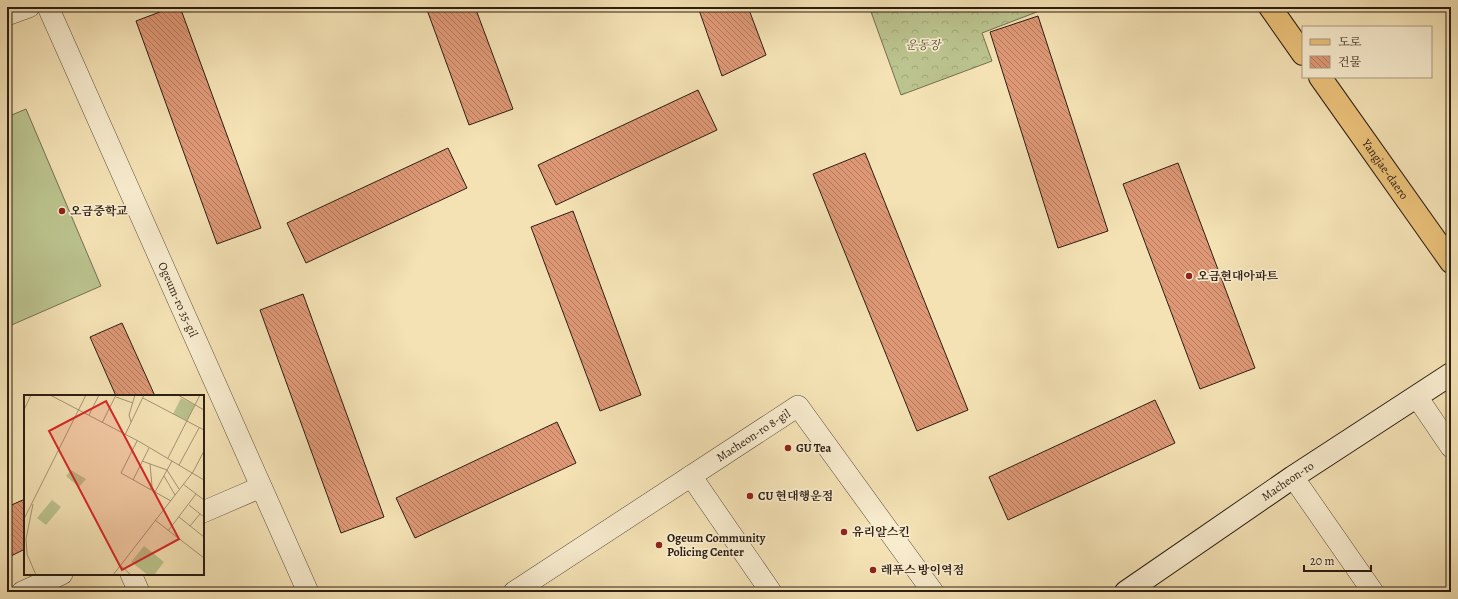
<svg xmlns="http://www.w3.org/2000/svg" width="1458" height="599" font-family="Alegreya,'Noto Serif KR',serif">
  <defs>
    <pattern id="forest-crowns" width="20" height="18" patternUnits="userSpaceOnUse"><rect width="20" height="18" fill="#bbc38e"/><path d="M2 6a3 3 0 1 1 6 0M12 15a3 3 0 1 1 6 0" fill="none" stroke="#a1a779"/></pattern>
    <pattern id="building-back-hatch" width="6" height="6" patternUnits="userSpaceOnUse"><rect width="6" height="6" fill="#de9876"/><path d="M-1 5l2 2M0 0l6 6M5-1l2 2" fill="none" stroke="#b47b5f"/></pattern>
  </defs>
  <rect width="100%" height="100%" fill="#f4e2b5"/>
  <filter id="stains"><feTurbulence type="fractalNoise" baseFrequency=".005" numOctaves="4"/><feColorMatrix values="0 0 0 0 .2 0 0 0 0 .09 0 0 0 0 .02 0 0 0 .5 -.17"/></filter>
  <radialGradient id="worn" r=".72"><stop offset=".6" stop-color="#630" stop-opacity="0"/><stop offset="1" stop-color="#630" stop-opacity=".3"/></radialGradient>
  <path fill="#bbc38e" stroke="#747050" d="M26 109 101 286 7 327V117Z"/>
  <path fill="url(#forest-crowns)" stroke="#747050" d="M876 7H1041L1042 10 982 33 992 61 901 95 870 9Z"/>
  <path fill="url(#building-back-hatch)" stroke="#2d1e12" d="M173 7H180L261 228 217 244 136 21Z
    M426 7H475L513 109 469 125Z
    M698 7H748L766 55 722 76Z
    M1038 16 1108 231 1058 248 990 32Z
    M698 90 717 130 556 205 538 165Z
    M448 148 467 188 306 263 287 223Z
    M865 153 968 410 917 431 813 174Z
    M1178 163 1255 368 1200 389 1123 184Z
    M573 211 641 395 600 411 531 227Z
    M303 294 384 517 341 533 260 310Z
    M122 323 155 396H116L90 337Z
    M1155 400 1175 443 1008 520 989 477Z
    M557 422 576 463 415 538 396 498Z
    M25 499V549L7 558V507Z"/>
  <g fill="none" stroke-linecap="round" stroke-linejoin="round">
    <g stroke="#5f4f3b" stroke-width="22">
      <g id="street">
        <path id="s1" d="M48 7 308 592"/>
        <path d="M7 15 29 7"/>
        <path d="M1417 397 1451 447"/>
        <path d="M691 476 771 592"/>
        <path d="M1293 477 1373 592"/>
        <path d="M203 512 261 487"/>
        <path d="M131 574 139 592"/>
        <path d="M22 592 62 574"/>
        <path id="s2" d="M514 592 798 406 933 592"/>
      </g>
    </g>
    <g stroke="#2d1e12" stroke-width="24">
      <g id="secondary">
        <path id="s3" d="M1126 592 1293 477 1451 374"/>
      </g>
    </g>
    <g stroke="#2d1e12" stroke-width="24">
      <g id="primary">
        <path d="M1270 7 1303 54"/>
        <path id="s4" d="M1320 77 1451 262"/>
      </g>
    </g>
    <use href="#street" stroke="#f8eccf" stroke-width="21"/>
    <use href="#secondary" stroke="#f8eccf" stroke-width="22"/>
    <use href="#primary" stroke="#eac17a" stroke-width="22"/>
  </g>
  <g fill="#8f2418" stroke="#f8eccf" stroke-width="1.5">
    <circle cx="62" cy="211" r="4"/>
    <circle cx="1189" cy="276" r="4"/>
    <circle cx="788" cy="448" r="4"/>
    <circle cx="750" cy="496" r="4"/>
    <circle cx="844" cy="532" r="4"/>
    <circle cx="659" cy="545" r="4"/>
    <circle cx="873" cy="570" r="4"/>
  </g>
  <g text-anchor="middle" stroke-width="3.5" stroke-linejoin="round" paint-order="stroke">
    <g font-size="12" font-style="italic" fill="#585037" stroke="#f8eccf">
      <text x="923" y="49">운동장</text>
    </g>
    <g font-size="12" fill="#2d1e12" stroke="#f8eccf">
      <text dy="4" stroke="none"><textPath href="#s4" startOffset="113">Yangjae-daero</textPath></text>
      <text dy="4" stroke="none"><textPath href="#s1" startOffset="320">Ogeum-ro 35-gil</textPath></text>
      <text dy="4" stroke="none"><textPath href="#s2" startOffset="286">Macheon-ro 8-gil</textPath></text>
      <text dy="4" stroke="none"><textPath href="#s3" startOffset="196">Macheon-ro</textPath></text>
    </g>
    <g font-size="12" font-weight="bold" fill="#2d1e12" stroke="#f8eccf" text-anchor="start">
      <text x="70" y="215">오금중학교</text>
      <text x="1197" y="280">오금현대아파트</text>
      <text x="796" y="452">GU Tea</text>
      <text x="758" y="500">CU 현대행운점</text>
      <text x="852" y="536">유리알스킨</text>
      <text x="667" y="542">Ogeum Community<tspan x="667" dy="14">Policing Center</tspan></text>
      <text x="881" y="574">레푸스 방이역점</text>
    </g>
  </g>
  <g transform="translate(24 395)">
    <rect width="180" height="180" fill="#f4e2b5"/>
    <path d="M120 151 140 167 130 180H124L107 167Z" fill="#bbc38e"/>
    <path d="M157 3 171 10 163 26 149 19ZM47 75 62 84 55 92 42 81ZM28 105 37 112 22 130 13 123Z" fill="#bbc38e"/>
    <path fill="none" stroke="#a49474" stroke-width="1" d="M26 0 116 47 180 85M154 0 180 15M92 2 109 8M119 3 180 35M0 15 7 0M65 20 75 0M107 27 105 20 111 0M78 28 92 0M101 40 120 0M113 46 97 78 147 106M144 63 176 0M118 66 143 75 155 94M155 70 175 33M140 81 151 100M109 85 125 53M159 89 180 105M126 95 128 91 126 69M131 97 148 66M9 109 2 144 3 159 12 180M165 110 180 122M155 122 180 142M0 124 62 0M131 125 180 163M166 131 176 119M144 136 172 99M96 170 107 180M89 180 169 77 180 56"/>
    <path fill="#d62828" fill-opacity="0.15" stroke="#d62828" stroke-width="2" d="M82 6 155 144 98 175 25 36Z"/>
    <rect width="180" height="180" fill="none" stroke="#2d1e12" stroke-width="2"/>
  </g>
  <rect width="1458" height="599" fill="none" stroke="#f4e2b5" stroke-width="24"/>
  <rect x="8" y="8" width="1442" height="583" fill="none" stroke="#2d1e12" stroke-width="2"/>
  <rect x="12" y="12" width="1434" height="575" fill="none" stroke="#2d1e12"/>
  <rect x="1302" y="26" width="130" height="52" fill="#f8eccf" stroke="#a79a83"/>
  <rect x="1310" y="39" width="20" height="6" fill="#eac17a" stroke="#a79a83"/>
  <text x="1338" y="46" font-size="12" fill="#2d1e12">도로</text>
  <rect x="1310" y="56" width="20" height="12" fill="url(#building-back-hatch)" stroke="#a79a83"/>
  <text x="1338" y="66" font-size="12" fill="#2d1e12">건물</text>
  <path d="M1304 565v6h67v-6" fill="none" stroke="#2d1e12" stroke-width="2"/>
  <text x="1310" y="565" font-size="12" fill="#2d1e12" stroke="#f8eccf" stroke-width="3" paint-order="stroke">20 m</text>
  <rect width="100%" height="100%" filter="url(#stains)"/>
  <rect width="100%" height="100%" fill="url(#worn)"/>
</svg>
